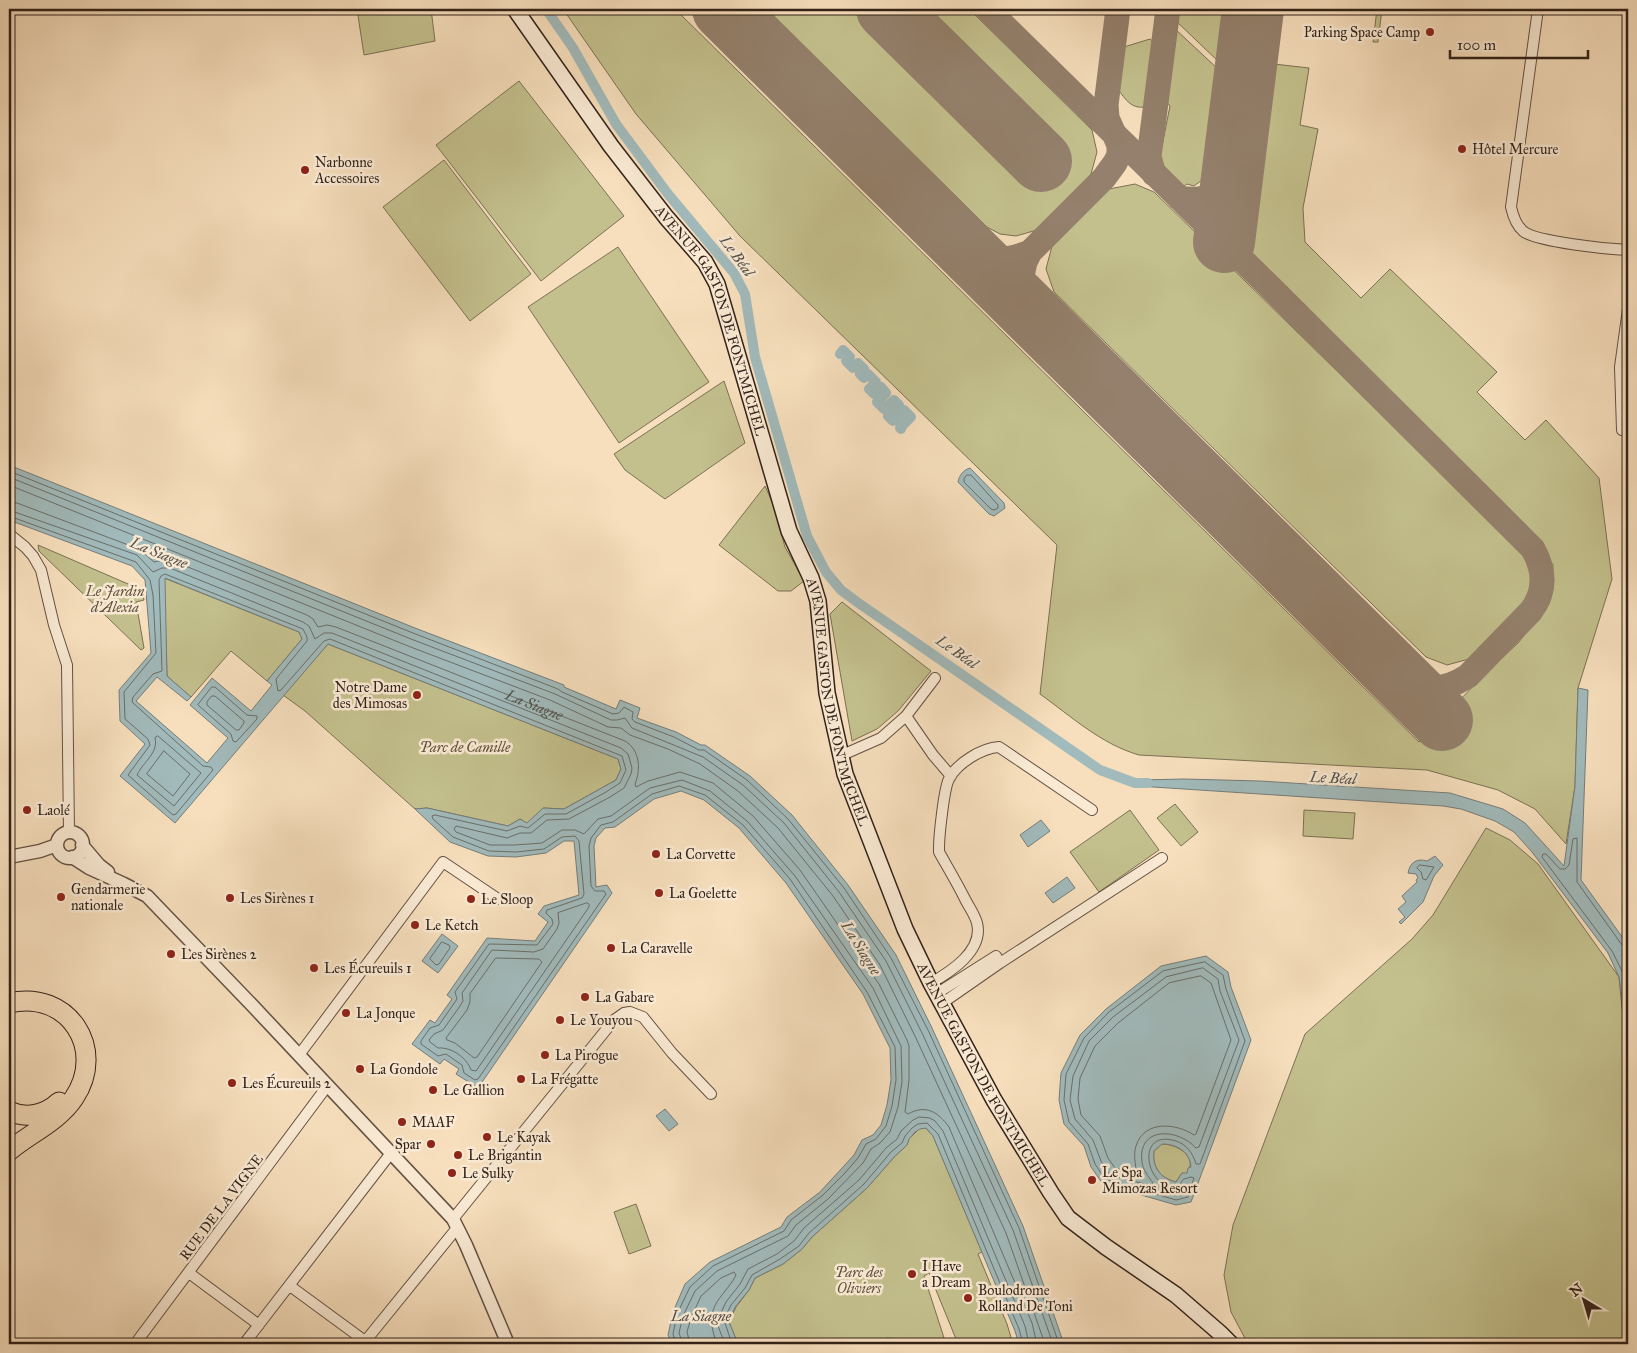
<svg xmlns="http://www.w3.org/2000/svg" width="1637" height="1353" font-family="'IM FELL Great Primer',serif">
  <rect width="100%" height="100%" fill="#f7dfbd"/>
  <filter id="stains"><feTurbulence type="fractalNoise" baseFrequency=".004" numOctaves="4"/><feColorMatrix values="0 0 0 0 .2 0 0 0 0 .09 0 0 0 0 .02 0 0 0 .5 -.17"/></filter>
  <radialGradient id="worn" r=".72"><stop offset=".6" stop-color="#630" stop-opacity="0"/><stop offset="1" stop-color="#630" stop-opacity=".3"/></radialGradient>
  <path fill="#c3c08d" stroke="#7a7154" d="M357 9H431L435 41 364 55Z
    M563 9H675L1419 742 1486 673 1518 643 1549 604 1552 586 1553 565 1527 526 1250 251 1247 240 1248 216 1266 68 1274 64 1309 68 1300 125 1318 129 1303 208 1305 242 1361 298 1390 269 1497 372 1477 392 1525 440 1546 420 1599 478 1612 579 1578 688 1575 786 1566 844 1535 809 1498 790 1427 770 1139 755C1101 744 1072 717 1040 694L1057 545 740 236 636 114Z
    M767 9H969L1092 130 1097 152 1091 174 1037 230 1016 236 1000 234 987 227Z
    M1176 9H1227L1220 63 1175 20Z
    M1377 9H1382L1378 42H1373Z
    M1173 27 1219 70 1208 170 1202 180 1194 186 1187 184 1184 186 1159 161 1170 106 1163 98Z
    M1150 39 1157 45 1149 106C1132 111 1126 100 1117 88L1120 50 1127 46Z
    M519 81 624 216 541 281 436 145Z
    M444 160 531 274 470 321 383 207Z
    M1135 184 1154 192 1520 550 1531 571 1529 601 1469 659 1447 665 1426 657 1054 292 1046 269 1052 246 1109 189Z
    M618 247 709 382 619 443 528 307Z
    M724 381 745 443 665 499 625 470 614 454Z
    M765 486 773 504 785 547 804 581 791 591H778L719 545Z
    M38 545 142 590 144 600 136 602 144 648 141 650 39 551Z
    M164 578 299 632 302 639 267 681 231 651 191 697 167 676Z
    M842 602 931 671 898 711 877 729 852 741 830 614Z
    M328 644 618 759 621 769 616 780 564 809 543 808 527 824 520 819 508 826 427 808 415 809 305 711 283 695Z
    M1175 804 1198 832 1181 846 1157 818Z
    M1130 810 1159 850 1099 892 1070 852Z
    M1304 810 1355 813 1353 839 1303 836Z
    M1486 828 1510 840 1538 864 1619 977 1628 1069V1344H1248L1231 1312 1224 1275 1233 1225 1305 1034 1412 939 1433 915Z
    M920 1128H926L933 1136 982 1252 978 1254 1007 1324 1013 1344H961L956 1339 929 1273 924 1276 946 1344H927L916 1340 876 1342 872 1344H738L729 1322 736 1307 749 1290 755 1278 783 1264 802 1249 812 1237 867 1188 895 1156 907 1145 909 1139Z
    M1162 1144C1178 1144 1198 1157 1187 1174L1182 1173 1176 1182C1160 1178 1152 1167 1154 1151Z
    M636 1204 651 1246 629 1254 614 1212Z"/>
  <path fill="#a1babb" stroke="#757d7b" fill-rule="evenodd" d="M9 465 415 628 564 685V687L616 709 620 700 640 708 637 718 676 732 701 745H705L750 776 792 815 848 885 896 955 932 1028 1023 1226 1064 1344H1019L1015 1331 933 1136 926 1128 920 1129 915 1132 909 1139 907 1145 895 1156 867 1188 812 1237 802 1249 783 1264 755 1278 749 1290 735 1307 729 1322 738 1344H672L668 1335 673 1312 685 1284 710 1262 781 1227 787 1217 820 1192 854 1155 862 1140 873 1135 881 1125 887 1105 891 1080 890 1048 863 994 786 883 739 828 704 800 681 791 654 799 615 827 605 828 596 838 594 846 596 887 607 885 612 893 478 1088 456 1074 459 1069 444 1059 440 1064 412 1044 430 1020 435 1023 452 999 447 995 487 938 535 941 548 922 538 914 544 906 579 895 574 841H564L546 853 516 857 488 856 450 842 415 809 427 808 508 826 520 819 527 823 543 808 564 809 616 780 621 769 618 759 328 644 175 823 120 776 145 744 120 721 119 690 151 653 145 580 132 566 9 520ZM165 578 299 632 302 639 267 681 272 685 251 711 212 678 190 705 228 738 207 763 136 701 157 677 187 701 191 697 167 676Z
    M970 468 1004 503 1005 508 994 516 989 514 958 482C959 476 963 470 970 468Z
    M1578 688 1588 690 1581 880 1628 945V1044L1619 977 1608 953 1532 852 1514 832 1495 821 1461 809 1443 806 1138 786 1135 783 1138 780 1184 779 1260 781 1450 793 1503 809 1525 823 1564 866 1575 786Z
    M1041 820 1050 831 1028 847 1020 835Z
    M1435 856 1443 865 1434 876 1423 902 1401 924 1399 922 1405 917 1398 909 1406 902 1402 896 1417 882 1416 880 1418 878 1416 874 1408 873C1410 862 1417 858 1427 861Z
    M1067 877 1075 888 1053 903 1045 893Z
    M442 934 458 946 438 973 422 961Z
    M1206 956 1228 972 1231 987 1251 1040 1191 1202 1176 1205 1103 1184 1091 1167 1084 1146 1064 1124 1059 1100 1061 1073 1080 1035 1106 1009 1161 966ZM1162 1144C1177 1144 1190 1152 1191 1167L1188 1168 1187 1173H1182L1176 1182C1160 1178 1152 1167 1154 1151Z
    M665 1109 678 1124 669 1131 656 1116Z
    M887 1338 916 1340 927 1344H872Z"/>
  <g fill="none" stroke-linecap="round" stroke-linejoin="round">
    <g stroke="#6a6e6a" stroke-width="1">
      <path d="M9 471 413 633 558 689 562 692 613 714 619 713 624 707 633 712 632 719 635 722 674 737 699 750H704L747 780 788 819 844 888 891 958 928 1030 1019 1228 1059 1344"/>
      <path d="M967 475H971L998 505V508L994 510 991 509 964 482V479Z"/>
      <path d="M9 477 411 639 555 694 611 720H617L625 718 632 728 703 757 743 785 784 823 839 892 886 961 922 1033 1013 1230 1053 1344"/>
      <path d="M9 485 408 646 550 700 608 727 621 728 630 735 668 749 700 764 738 791 778 828 833 896 880 965 915 1036 1006 1233 1045 1344"/>
      <path id="s1" d="M9 502 17 503 139 549 154 562 164 560 173 561 307 615 313 619 318 627 327 625 336 627 625 741C640 750 641 769 635 784L636 787 648 781 680 772 713 783 753 816 800 870 879 984 907 1040 909 1046V1080L905 1112 908 1114C926 1104 938 1112 949 1127L1032 1323 1037 1344"/>
      <path d="M9 510 137 555 153 572 162 568H170L303 622 309 626 315 639 324 633H332L621 748 628 754 632 768 631 774 624 788 610 797 569 819 547 820 531 833H520L507 838 456 826 454 829 456 832 490 845H515L542 843 562 830H575L584 834 598 819 611 816 650 788 682 780 710 791 747 821 795 876 873 988 901 1046 902 1082 898 1107 890 1132 880 1143 871 1149 863 1163 828 1199 796 1225 788 1236 717 1271 695 1291 683 1316 679 1333 683 1344"/>
      <path d="M9 516 136 562 150 580 153 595 156 653 124 692 125 719 148 739 150 745 128 775 173 815 176 814 213 770 211 767 203 766 132 702 133 697 153 674 162 671 159 580 161 576 165 574 303 629 307 637V641L276 679 278 691 281 690 324 641 330 639 622 756 626 770 620 783 606 792 566 814H545L528 828 520 826 507 831 435 815 432 816 433 819 453 837 489 851 516 852 544 849 562 837 575 836 579 841 584 894 582 898 547 910 546 913 552 919 553 924 537 945 489 944 455 992 457 999 455 1002 439 1025 430 1028 421 1041V1044L438 1056 446 1054 462 1065 464 1073 475 1080 478 1079 606 894 604 891H595L591 886 589 846 591 838 601 825 613 822 652 794 679 786 705 795 743 825 790 879 867 992 895 1047 896 1080 892 1106 886 1126 876 1139 866 1144 858 1158 844 1174 823 1195 791 1220 784 1231 713 1266 690 1287 677 1314 673 1334 676 1344"/>
      <path d="M212 687H215L247 715 257 716V719L236 742 233 741 231 734 198 705Z"/>
      <path d="M212 696H215L244 721V723L239 730H236L207 705V702Z"/>
      <path d="M158 736 201 773 174 806 137 775C143 762 159 753 155 738Z"/>
      <path d="M164 751 190 774 173 796 147 774Z"/>
      <path d="M1420 865 1434 867 1426 880 1423 879 1421 872 1417 868Z"/>
      <path d="M587 903 589 904V907L476 1071 471 1070C467 1058 452 1047 438 1048L430 1042 429 1040 434 1034 443 1030 460 1006 463 1001 462 993 492 950 534 952 543 949 557 929 559 923 558 913Z"/>
      <path d="M442 942 449 945 450 948 439 964 436 965 430 959Z"/>
      <path d="M1628 947 1622 945 1577 882V838L1573 839 1569 865 1565 869H1560L1546 854H1543L1542 857 1612 951 1624 975 1628 1005"/>
      <path d="M496 958 539 959 542 962 477 1057 474 1058 455 1043 447 1040 446 1038 467 1010 470 1002V994Z"/>
      <path d="M1205 962 1223 975 1226 989 1245 1041 1200 1164H1196C1193 1153 1186 1144 1176 1141 1134 1128 1146 1190 1176 1187 1181 1186 1180 1182 1184 1179 1186 1178 1189 1178 1191 1177L1194 1178 1188 1197 1176 1200 1105 1179 1095 1164 1088 1144 1069 1122 1064 1100 1066 1074 1084 1038 1109 1012 1163 971Z"/>
      <path d="M1203 968 1218 979 1220 991 1239 1040 1199 1147 1196 1148C1178 1128 1137 1126 1142 1162 1143 1170 1148 1176 1153 1183L1152 1186 1110 1175 1101 1161 1093 1140 1075 1119 1070 1100 1073 1076 1089 1041 1113 1017 1166 977Z"/>
      <path d="M1201 976 1211 983 1231 1040 1196 1134 1194 1135C1176 1123 1144 1120 1136 1146 1133 1155 1136 1164 1136 1173L1115 1168 1108 1158 1100 1136 1081 1115 1078 1099 1080 1078 1095 1046 1118 1023 1169 983Z"/>
      <path d="M690 1344 687 1332 691 1318 701 1296 721 1278 734 1272 736 1275C733 1282 727 1288 722 1295 708 1312 710 1325 717 1344"/>
      <path d="M725 1344 718 1326V1319L726 1302 740 1284 748 1269 777 1254 794 1241 804 1228 859 1180 886 1148 897 1139 901 1131 913 1120 919 1117 930 1118 935 1121 943 1131 1025 1326 1029 1344"/>
      <path d="M732 1344 724 1320 731 1305 745 1288 752 1275 780 1259 799 1246 809 1233 864 1184 891 1152 902 1143 905 1136 912 1128 918 1124 927 1123 938 1134 1019 1329 1023 1344"/>
    </g>
    <path stroke="#a1babb" stroke-width="10" d="M546 9 573 48 616 124 668 194 734 273 745 294 755 357 807 536 826 572 841 590 857 602 1100 770 1135 783H1148
      M840 354 843 350 850 357 846 361 853 368 858 363 864 369 860 374 864 378 868 374 876 382 869 389 874 394 881 387 886 393 877 402 884 409 894 400 899 405 888 416 893 421 904 410 911 417 900 428 901 429"/>
    <path stroke="#94806c" stroke-width="25" d="M987 9 1271 288 1533 549C1545 571 1546 591 1531 611L1468 676C1437 696 1418 689 1390 669
      M1154 174 1149 157 1168 9
      M1179 198C1206 203 1218 195 1232 172
      M965 248C991 261 1003 263 1030 252
      M1041 323 1028 304 1022 288V276L1025 262 1030 252 1104 178 1115 163 1119 155V145L1107 118 1106 105 1118 9"/>
    <path stroke="#94806c" stroke-width="62" d="M723 9 1442 720
      M887 9 1041 161
      M1224 242 1253 9"/>
    <g stroke="#635143" stroke-width="12">
      <path id="minor" d="M1538 9 1511 207C1513 216 1516 225 1523 231 1535 242 1609 249 1628 250
        M1622 430 1620 367 1628 309
        M9 534 25 547 33 556 41 570 54 625 67 665 69 832
        M906 716 933 755 951 776
        M840 756 881 738 906 716 935 678
        M931 983C950 972 984 951 977 923 975 915 969 907 965 899 957 883 948 868 939 852V848C939 836 944 788 949 779 957 763 982 748 999 747L1092 810
        M936 994 996 956 1000 963
        M941 1004 1000 963 1162 858
        M299 1055 443 862 498 899
        M453 1219 614 1020 624 1013 630 1012 643 1017 672 1053 711 1094
        M189 1273 259 1325
        M290 1286 365 1341 367 1344
        M135 1344 328 1085
        M244 1344 391 1153
        M363 1344 457 1228"/>
    </g>
    <g stroke="#635143" stroke-width="15">
      <path id="tertiary" d="M57 845a13 13 0 1 1 26 0a13 13 0 1 1-26 0Z
        M82 845 99 865 108 872
        M9 857 40 851 57 845
        M72 857 89 868 124 884 147 896 251 1004 453 1219 466 1245 508 1344"/>
    </g>
    <g stroke="#32221a" stroke-width="18">
      <g id="secondary">
        <path id="s2" d="M515 9 611 146 666 217 705 262 717 284 789 531 811 578 818 601 827 693 845 774 905 929 931 983 994 1100 1051 1193 1068 1218 1106 1247 1176 1295 1221 1334 1231 1344"/>
      </g>
    </g>
    <g stroke="#32221a" stroke-width="21">
      <path id="motorway" d="M9 1003C68 989 107 1049 74 1098 59 1121 29 1134 9 1151
        M9 1111C26 1119 45 1115 59 1102"/>
    </g>
    <use href="#minor" stroke="#faead4" stroke-width="10"/>
    <use href="#tertiary" stroke="#faead4" stroke-width="12"/>
    <use href="#secondary" stroke="#faead4" stroke-width="15"/>
    <use href="#motorway" stroke="#f7dfbd" stroke-width="19"/>
  </g>
  <g fill="#8f2418" stroke="#faead4" stroke-width="2">
    <circle cx="1430" cy="32" r="5"/>
    <circle cx="1462" cy="149" r="5"/>
    <circle cx="305" cy="170" r="5"/>
    <circle cx="417" cy="695" r="5"/>
    <circle cx="27" cy="810" r="5"/>
    <circle cx="656" cy="854" r="5"/>
    <circle cx="659" cy="893" r="5"/>
    <circle cx="61" cy="897" r="5"/>
    <circle cx="230" cy="898" r="5"/>
    <circle cx="471" cy="899" r="5"/>
    <circle cx="415" cy="925" r="5"/>
    <circle cx="611" cy="948" r="5"/>
    <circle cx="171" cy="954" r="5"/>
    <circle cx="314" cy="968" r="5"/>
    <circle cx="585" cy="997" r="5"/>
    <circle cx="346" cy="1013" r="5"/>
    <circle cx="560" cy="1020" r="5"/>
    <circle cx="545" cy="1055" r="5"/>
    <circle cx="360" cy="1069" r="5"/>
    <circle cx="521" cy="1079" r="5"/>
    <circle cx="232" cy="1083" r="5"/>
    <circle cx="433" cy="1090" r="5"/>
    <circle cx="402" cy="1122" r="5"/>
    <circle cx="487" cy="1137" r="5"/>
    <circle cx="431" cy="1144" r="5"/>
    <circle cx="458" cy="1155" r="5"/>
    <circle cx="452" cy="1173" r="5"/>
    <circle cx="1092" cy="1180" r="5"/>
    <circle cx="912" cy="1274" r="5"/>
    <circle cx="968" cy="1298" r="5"/>
  </g>
  <g text-anchor="middle" stroke-width="5" stroke-linejoin="round" paint-order="stroke">
    <g font-size="14" fill="#32221a" stroke="#faead4" text-anchor="start">
      <text x="1420" y="37" text-anchor="end">Parking Space Camp</text>
      <text x="1472" y="154">Hôtel Mercure</text>
      <text x="315" y="167">Narbonne<tspan x="315" dy="16">Accessoires</tspan></text>
      <text x="407" y="692" text-anchor="end">Notre Dame<tspan x="407" dy="16">des Mimosas</tspan></text>
      <text x="37" y="815">Laolé</text>
      <text x="666" y="859">La Corvette</text>
      <text x="71" y="894">Gendarmerie<tspan x="71" dy="16">nationale</tspan></text>
      <text x="669" y="898">La Goelette</text>
      <text x="240" y="903">Les Sirènes 1</text>
      <text x="481" y="904">Le Sloop</text>
      <text x="425" y="930">Le Ketch</text>
      <text x="621" y="953">La Caravelle</text>
      <text x="181" y="959">Les Sirènes 2</text>
      <text x="324" y="973">Les Écureuils 1</text>
      <text x="595" y="1002">La Gabare</text>
      <text x="356" y="1018">La Jonque</text>
      <text x="570" y="1025">Le Youyou</text>
      <text x="555" y="1060">La Pirogue</text>
      <text x="370" y="1074">La Gondole</text>
      <text x="531" y="1084">La Frégatte</text>
      <text x="242" y="1088">Les Écureuils 2</text>
      <text x="443" y="1095">Le Gallion</text>
      <text x="412" y="1127">MAAF</text>
      <text x="497" y="1142">Le Kayak</text>
      <text x="421" y="1149" text-anchor="end">Spar</text>
      <text x="468" y="1160">Le Brigantin</text>
      <text x="1102" y="1177">Le Spa<tspan x="1102" dy="16">Mimozas Resort</tspan></text>
      <text x="462" y="1178">Le Sulky</text>
      <text x="922" y="1271">I Have<tspan x="922" dy="16">a Dream</tspan></text>
      <text x="978" y="1295">Boulodrome<tspan x="978" dy="16">Rolland De Toni</tspan></text>
    </g>
    <g font-size="14" fill="#32221a" stroke="#faead4">
      <text dy="5" stroke="none"><textPath href="#s2" startOffset="372">AVENUE GASTON DE FONTMICHEL</textPath></text>
      <text dy="5" stroke="none"><textPath href="#s2" startOffset="778">AVENUE GASTON DE FONTMICHEL</textPath></text>
      <text dy="5" stroke="none"><textPath href="#s2" startOffset="1182">AVENUE GASTON DE FONTMICHEL</textPath></text>
      <text transform="translate(221 1207) rotate(-53)" y="5">RUE DE LA VIGNE</text>
    </g>
    <g font-size="14" font-style="italic" fill="#5e513c" stroke="#faead4">
      <text x="115" y="596">Le Jardin<tspan x="115" dy="16">d'Alexia</tspan></text>
      <text x="465" y="752">Parc de Camille</text>
      <text x="859" y="1277">Parc des<tspan x="859" dy="16">Oliviers</tspan></text>
    </g>
    <g font-size="15" font-style="italic" fill="#53504a" stroke="#faead4">
      <text transform="translate(737 256) rotate(54)" y="5">Le Béal</text>
      <text transform="translate(159 553) rotate(22)" y="5">La Siagne</text>
      <text transform="translate(957 652) rotate(35)" y="5">Le Béal</text>
      <text dy="5" stroke="none"><textPath href="#s1" startOffset="570">La Siagne</textPath></text>
      <text transform="translate(1333 778) rotate(3)" y="5">Le Béal</text>
      <text transform="translate(861 948) rotate(58)" y="5">La Siagne</text>
      <text x="701" y="1321">La Siagne</text>
    </g>
  </g>
  <rect width="1637" height="1353" fill="none" stroke="#f7dfbd" stroke-width="30"/>
  <rect x="10" y="10" width="1617" height="1333" fill="none" stroke="#32221a" stroke-width="2.5"/>
  <rect x="15" y="15" width="1607" height="1323" fill="none" stroke="#32221a"/>
  <g transform="translate(1584 1300) rotate(322)" stroke="#faead4" stroke-width="4" paint-order="stroke">
  <path d="M0-4L9 19L0 12L-9 19Z" fill="#32221a"/>
  <text y="-8" font-size="14" font-weight="bold" text-anchor="middle" fill="#32221a">N</text>
  </g>
  <path d="M1450 50v8h138v-8" fill="none" stroke="#32221a" stroke-width="2.5"/>
  <text x="1457" y="50" font-size="15" fill="#32221a" stroke="#faead4" stroke-width="4" paint-order="stroke">100 m</text>
  <rect width="100%" height="100%" filter="url(#stains)"/>
  <rect width="100%" height="100%" fill="url(#worn)"/>
</svg>
